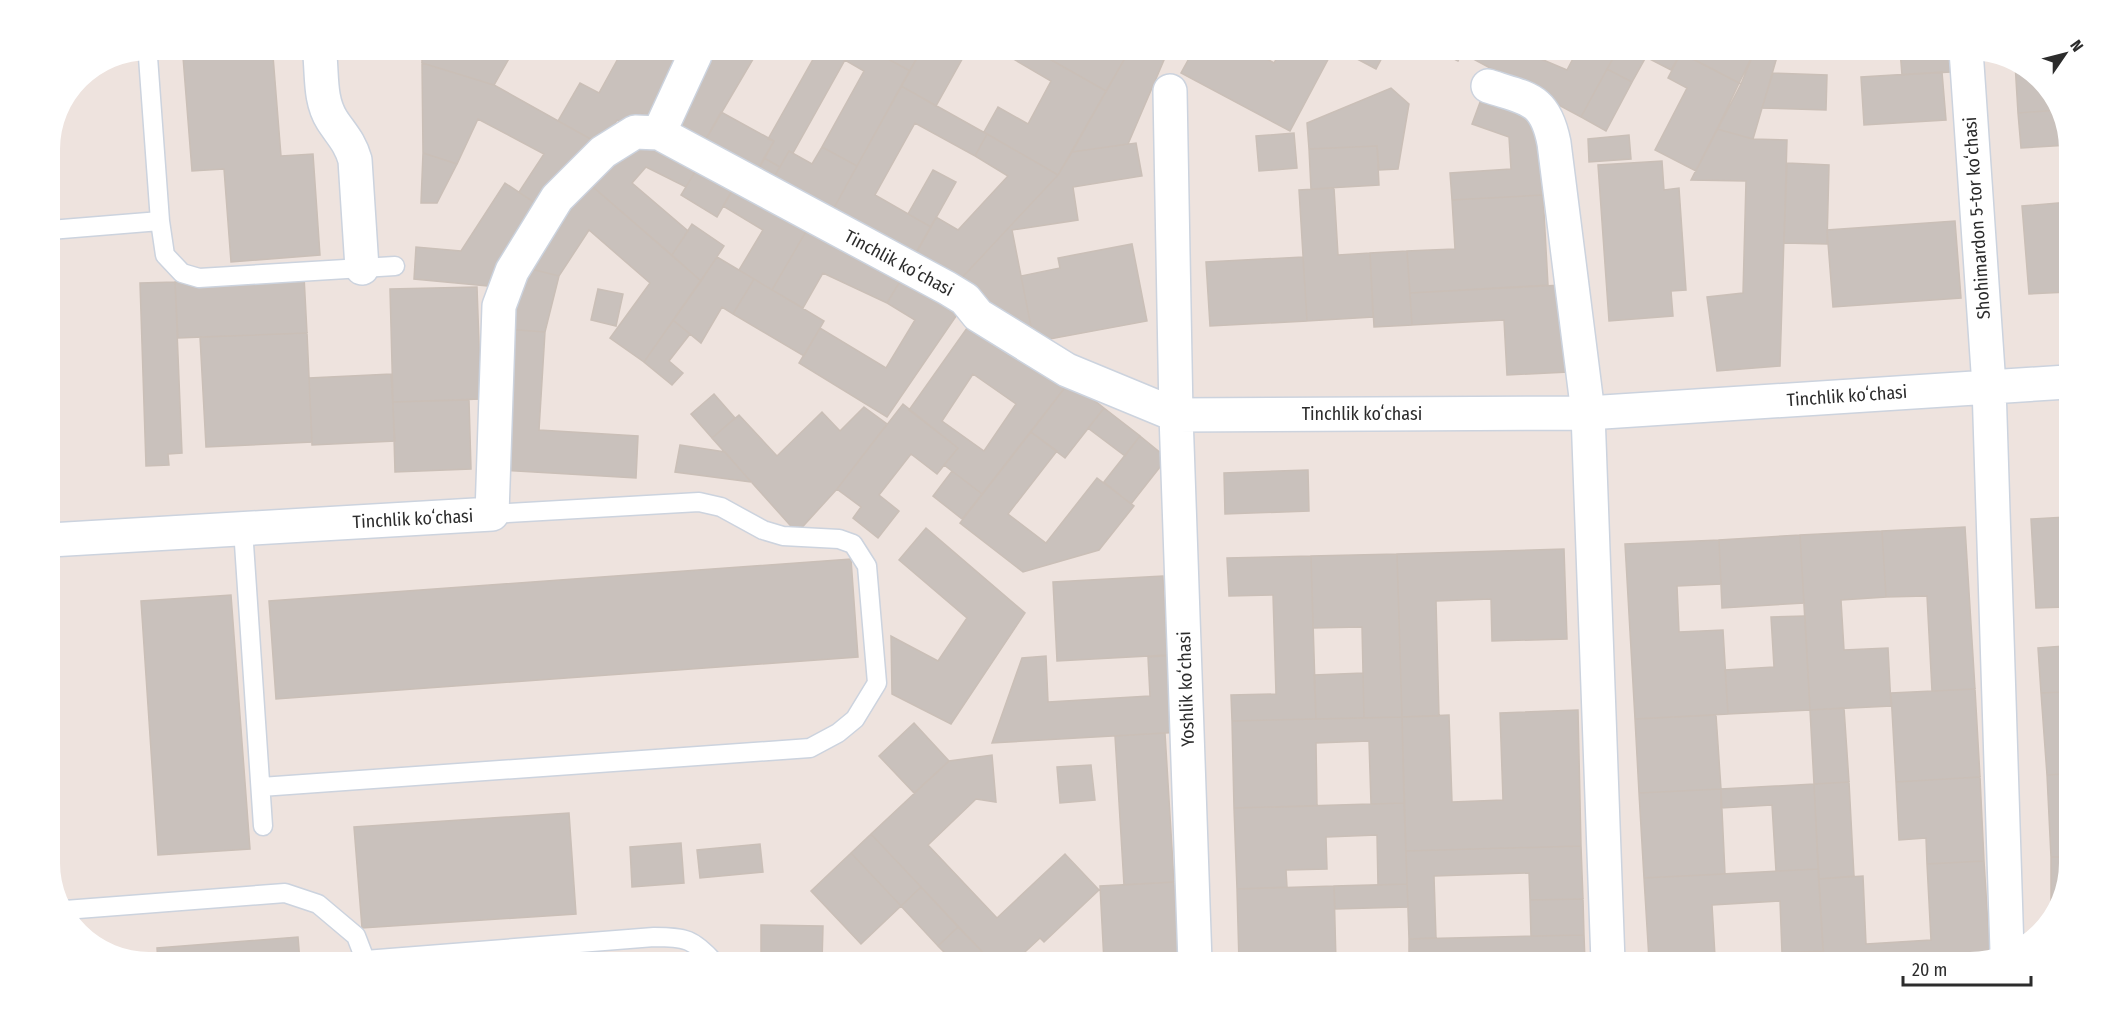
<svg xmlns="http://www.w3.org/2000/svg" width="2119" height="1012" font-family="'Fira Sans Condensed',sans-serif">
  <rect width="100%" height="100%" fill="#eee3de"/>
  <path fill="#c9c1bc" stroke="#cabfb7" stroke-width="1.5" fill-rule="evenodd" d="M1755 50H1779L1753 139 1717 129Z
    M1755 50 1741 84 1678 51Z
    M1900 50H1948L1950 72 1902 75Z
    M1522 51 1567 70 1577 51H1617L1581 117 1462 53Z
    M1617 51H1677L1681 53 1671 70 1646 57 1632 82 1607 69Z
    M1255 52 1274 63 1280 52H1332L1290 131 1181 73 1192 53Z
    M1344 52H1385L1376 69Z
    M1440 52H1462L1458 61Z
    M1003 53H1039L1106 91 1058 175 984 132 998 107 1028 124 1051 81Z
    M1039 53H1128L1106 91Z
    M1128 53H1167L1128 144 1072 152Z
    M1681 53 1741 84 1696 171 1655 150 1687 88 1668 78Z
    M756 54 702 146 671 128 707 55Z
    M816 54H879L910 71 857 166 822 147 864 71 845 60 793 153 789 151 780 167 764 158 774 141 768 139Z
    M879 54H919L910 71Z
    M919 54H965L936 106 901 86Z
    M511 55 494 85 422 63V56Z
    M620 55H686L651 119 642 114 633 130 617 120 603 146 558 121 580 83 599 93Z
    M273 56 281 156 313 154 320 255 231 262 224 169 192 171 183 57Z
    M422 63 494 85 603 146 544 209 519 192 544 154 478 119 457 164 423 153Z
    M2015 63 2053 94 2058 110 2018 113Z
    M1607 69 1632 82 1606 131 1581 117Z
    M1942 72 1946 120 1864 125 1861 77Z
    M1773 73 1827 75 1826 110 1762 108Z
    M901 86 987 134 975 156 915 123 875 195 931 227 910 264 829 217Z
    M1391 88 1409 104 1398 169 1379 170 1377 146 1309 149 1307 123Z
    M1482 97 1538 112 1543 195 1452 200 1450 173 1511 169 1509 137 1472 124Z
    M2058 110 2069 145 2021 148 2018 113Z
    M721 112 774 141 755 176 702 146Z
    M1717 129 1753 139 1787 140 1780 366 1717 371 1707 297 1743 293 1746 181 1691 180Z
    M1294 133 1297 168 1259 171 1256 136Z
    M987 134 1058 175 957 283 913 258 936 217 958 230 1008 176 975 156Z
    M1629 135 1631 159 1589 162 1588 139Z
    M658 138 698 167 686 187 646 167 632 183 688 231 672 255 585 180Z
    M1136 143 1142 176 1073 187 1078 220 1012 230 1034 342 957 283 1058 175 1072 152Z
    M1377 146 1379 185 1311 189 1309 149Z
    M822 147 857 166 829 217 770 184 789 151 812 164Z
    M423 153 457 164 437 203H421Z
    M764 158 780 167 770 184 755 176Z
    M1662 161 1664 190 1679 188 1686 290 1671 291 1673 316 1609 321 1598 165Z
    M1787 163 1829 165 1827 244 1784 243Z
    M698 167 734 188 717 217 681 195Z
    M933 170 956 182 931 227 908 214Z
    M585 180 701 281 644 362 610 338 650 283 589 230 559 276 523 267Z
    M738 180 808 228 772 290 739 270 763 230 723 206Z
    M505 183 544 209 498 287 414 279 416 247 461 251Z
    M1334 188 1338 255 1370 253 1373 317 1307 321 1299 190Z
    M1543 195 1548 285 1410 293 1407 251 1455 249 1452 200Z
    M2069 202 2068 292 2029 294 2022 206Z
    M1955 221 1961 298 1833 307 1827 230Z
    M692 224 724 246 701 281 672 255Z
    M808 228 905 273 887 303 823 273 803 308 772 290Z
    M1132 244 1147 321 1034 342 1021 276 1060 268 1058 258Z
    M1407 251 1412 325 1374 327 1370 253Z
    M717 257 754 279 733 314 722 307 701 343 673 320Z
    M1303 257 1307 321 1210 326 1206 262Z
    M523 267 559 276 545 332 506 329Z
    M905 273 963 306 887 417 799 363 820 328 886 368 915 320 887 303Z
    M304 276 307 333 178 338 175 282Z
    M754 279 824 321 804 356 733 314Z
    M175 282 182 453 168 454 169 465 146 466 140 283Z
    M1562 285 1568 372 1507 375 1504 320 1412 325 1410 293Z
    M477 287 481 399 393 402 390 289Z
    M598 289 623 294 616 326 591 320Z
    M673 320 690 334 669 361 683 373 672 385 644 362Z
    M972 321 1070 381 982 494 944 465 958 448 909 410ZM973 374 1016 404 984 451 942 421Z
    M506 329 545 332 539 430 638 436 636 478 499 470Z
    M307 333 312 442 206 447 200 337Z
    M391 374 395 441 312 445 309 378Z
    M1070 381 1104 408 1065 458 1031 432Z
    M714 394 735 418 712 438 691 414Z
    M469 400 471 469 395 472 393 402Z
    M903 404 958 448 937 474 911 454 879 495 899 511 878 538 853 518 861 507 837 489Z
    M864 407 887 424 837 489 797 533 712 438 739 415 777 456 822 412 840 431Z
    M1104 408 1140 436 1125 456 1088 428Z
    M1031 432 1057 451 1008 514 1046 543 1097 478 1134 506 1099 550 1023 572 960 523Z
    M1140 436 1167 458 1131 504 1104 482Z
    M680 445 725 452 751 482 675 472Z
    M1308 470 1309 511 1225 514 1224 473Z
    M952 471 982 494 962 519 933 496Z
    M2066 517 2065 607 2036 608 2031 519Z
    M1965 527 1975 689 1932 691 1927 596 1886 597 1882 531Z
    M926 528 1025 613 951 724 892 694 891 636 938 661 967 618 899 560Z
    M1882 531 1886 597 1841 600 1844 650 1888 648 1891 706 1810 710 1800 535Z
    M1800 535 1804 603 1722 608 1719 540Z
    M1719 540 1721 584 1677 586 1679 632 1723 630 1728 714 1635 719 1625 544Z
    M1564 549 1567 639 1492 641 1491 599 1436 601 1439 716 1402 717 1397 554Z
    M1397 554 1402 717 1364 718 1362 627 1313 628 1311 556Z
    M1311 556 1316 719 1232 721 1231 695 1276 694 1273 595 1229 596 1227 558Z
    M851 559 858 657 276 699 269 601Z
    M1163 576 1167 655 1057 661 1053 582Z
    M231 595 250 849 158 855 141 601Z
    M1805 616 1810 710 1728 714 1725 670 1774 667 1771 617Z
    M2064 646V692L2041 693 2038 648Z
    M1178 655 1182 732 992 743 1022 658 1046 656 1048 702 1150 696 1148 657Z
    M1363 673 1364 718 1316 719 1314 675Z
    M1975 689 1980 777 1896 782 1891 693Z
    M2064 692 2063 774 2047 775 2041 693Z
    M1844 708 1849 782 1814 784 1810 710Z
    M1578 710 1581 846 1406 851 1402 717 1449 715 1452 802 1503 800 1500 713Z
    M1716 715 1721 789 1639 793 1635 719Z
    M1402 717 1404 803 1371 804 1369 741 1316 743 1317 806 1234 808 1232 721Z
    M914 723 949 761 914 793 879 756Z
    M1165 733 1174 882 1124 885 1115 736Z
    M992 755 996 802 976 799 928 845 997 918 1065 854 1099 890 1044 942 1040 938 1014 962H992L871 834 949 761Z
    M1091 765 1095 800 1060 803 1057 767Z
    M2063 774 2062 857H2051L2047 775Z
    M1980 777 1984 861 1927 864 1926 838 1899 840 1896 782Z
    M1849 782 1854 876 1819 879 1814 784Z
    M1814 784 1818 869 1776 871 1772 805 1721 808V789Z
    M1721 789 1725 874 1644 878 1639 793Z
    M1404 803 1407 884 1378 885 1377 835 1326 837 1327 869 1286 870 1287 887 1237 889 1234 808Z
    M569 813 576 914 362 928 354 827Z
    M871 834 921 887 901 906 851 853Z
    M681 843 684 883 632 887 630 847Z
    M760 844 763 872 700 878 697 850Z
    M1581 846 1583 899 1530 900 1529 873 1434 876 1436 938 1409 939 1406 851Z
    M851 853 901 906 861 944 811 891Z
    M2051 857H2062V901L2051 914Z
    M1984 861 1990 957 1970 962H1824L1819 879 1863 876 1866 944 1931 940 1927 864Z
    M1818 869 1823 951 1782 953 1780 901 1712 905 1715 956 1649 960 1644 878Z
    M1174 882 1178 962H1104L1100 886Z
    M1407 884 1408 907 1335 909 1334 886Z
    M1334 886 1336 962H1239L1237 889Z
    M921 887 958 927 938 946 901 906Z
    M1583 899 1584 935 1531 936 1530 900Z
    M761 925 823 926 822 962H761Z
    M958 927 992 962H954L938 946Z
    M1584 935 1585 962H1409V939Z
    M298 937 300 962H158L157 948Z
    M1823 951 1824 962H1649V960Z"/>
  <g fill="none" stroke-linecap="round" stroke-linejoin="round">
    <g stroke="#ccd3de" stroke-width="21">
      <path id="service" d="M148 57 160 221 165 255 182 273 199 278 395 266
        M50 230 160 221
        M243 529 263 826
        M261 787 810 748 838 733 855 719 877 683 867 566 853 544 839 539 783 536 763 530 721 507 699 502 492 514
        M65 910 285 893 318 904 356 936 366 962
        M365 960 654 937C686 937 693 939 714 962"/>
    </g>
    <g stroke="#ccd3de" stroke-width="36">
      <path id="minor" d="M1966 50 1989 386 2007 951
        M320 56C322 78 320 101 332 120 341 134 350 142 355 160L362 268
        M1488 86C1527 99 1545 97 1554 143L1588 413 1608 962
        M1170 91 1176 415 1195 962
        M659 133 695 55
        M50 540 492 514 499 306 512 271 557 198 603 152 635 132 659 133 947 288 965 299 978 315 1067 370 1176 415 1588 413 2067 382"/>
    </g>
    <use href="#service" stroke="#fff" stroke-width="18"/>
    <use href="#minor" stroke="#fff" stroke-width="33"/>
  </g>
  <g text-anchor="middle" stroke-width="4.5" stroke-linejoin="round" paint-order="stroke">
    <g font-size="18" fill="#2c2c2c" stroke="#fff">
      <text transform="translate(1977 218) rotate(-94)" y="6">Shohimardon 5-tor koʻchasi</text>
      <text transform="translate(899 263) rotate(28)" y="6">Tinchlik koʻchasi</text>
      <text transform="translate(1847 396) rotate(-4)" y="6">Tinchlik koʻchasi</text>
      <text x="1362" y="420">Tinchlik koʻchasi</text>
      <text transform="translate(413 519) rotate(-3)" y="6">Tinchlik koʻchasi</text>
      <text transform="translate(1186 689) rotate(-92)" y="6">Yoshlik koʻchasi</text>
    </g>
  </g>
  <path d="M0 0H2119V1012H0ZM149 60H1970A89 89 0 0 1 2059 149V863A89 89 0 0 1 1970 952H149A89 89 0 0 1 60 863V149A89 89 0 0 1 149 60Z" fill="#fff" fill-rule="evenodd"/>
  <g transform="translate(2065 54) rotate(55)" stroke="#ffffff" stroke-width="4.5" paint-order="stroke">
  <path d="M0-4.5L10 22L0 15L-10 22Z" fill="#2c2c2c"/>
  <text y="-9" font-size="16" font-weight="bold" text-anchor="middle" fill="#2c2c2c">N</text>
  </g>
  <path d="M1903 976v9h128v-9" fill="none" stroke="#2c2c2c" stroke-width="3"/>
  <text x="1912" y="976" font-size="18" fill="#2c2c2c" stroke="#ffffff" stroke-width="4.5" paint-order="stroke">20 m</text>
</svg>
